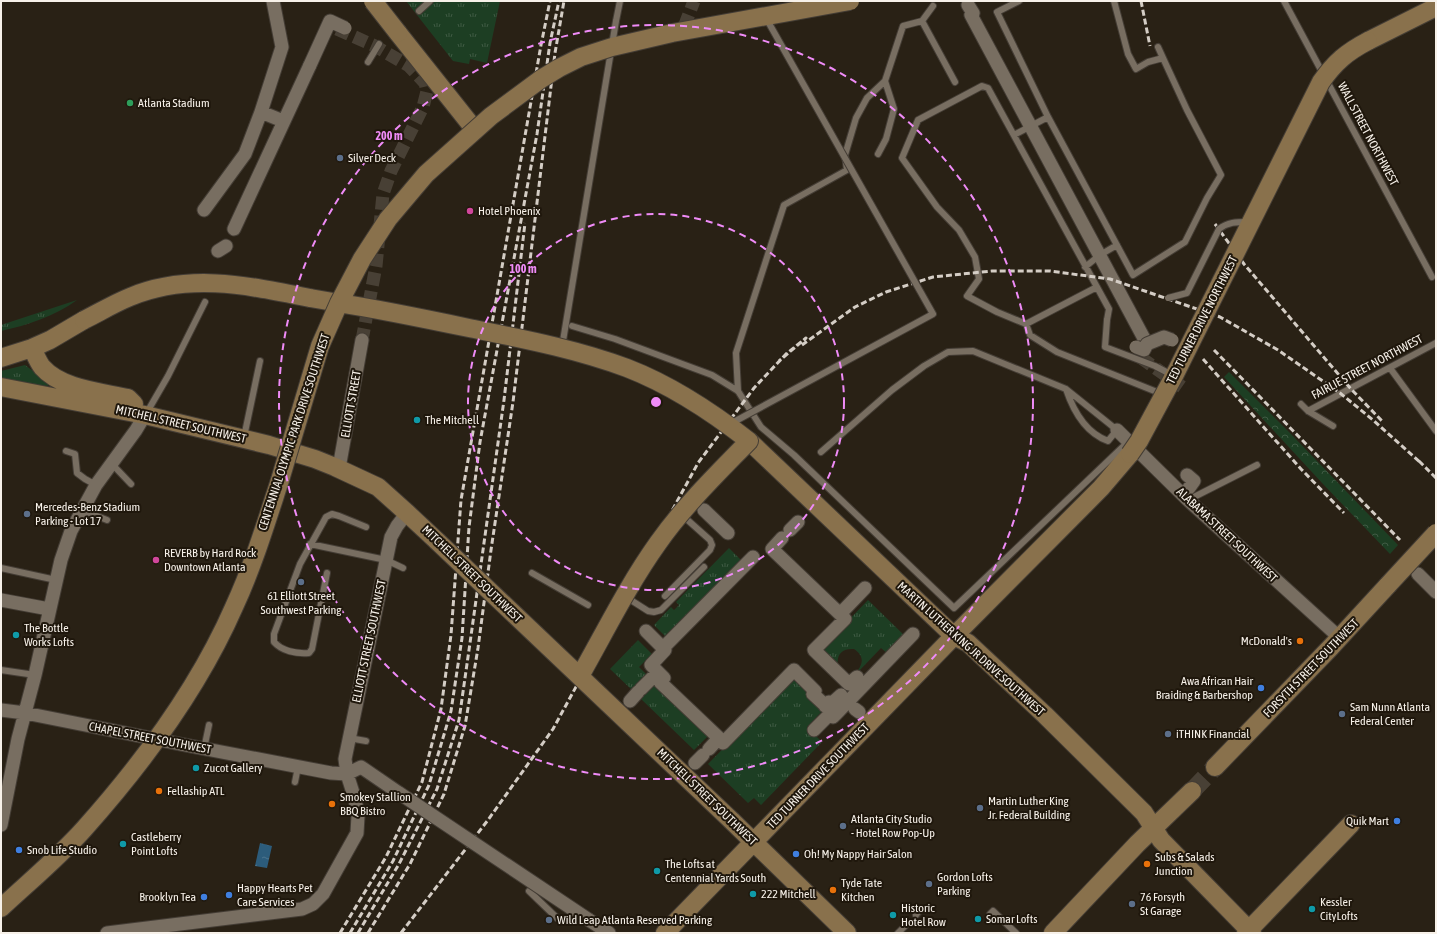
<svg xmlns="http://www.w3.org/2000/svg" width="1437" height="934" font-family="'Asap Condensed',sans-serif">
  <defs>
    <pattern id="grass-tufts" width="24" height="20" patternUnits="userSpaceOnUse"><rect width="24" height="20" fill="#1d3e23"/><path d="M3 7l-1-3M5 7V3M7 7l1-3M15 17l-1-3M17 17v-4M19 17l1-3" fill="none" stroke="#3f5a43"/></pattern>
    <pattern id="forest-crowns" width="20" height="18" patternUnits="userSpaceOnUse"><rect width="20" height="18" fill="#1d3e23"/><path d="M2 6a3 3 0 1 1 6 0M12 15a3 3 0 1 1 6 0" fill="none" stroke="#3f5a43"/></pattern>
    <pattern id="water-ripples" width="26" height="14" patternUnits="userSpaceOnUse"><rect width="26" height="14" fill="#2c5c7b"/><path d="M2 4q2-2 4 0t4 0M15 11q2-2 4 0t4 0" fill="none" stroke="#4b748e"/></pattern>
  </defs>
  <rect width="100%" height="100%" fill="#292115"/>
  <path fill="url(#grass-tufts)" d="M406 1H500L487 63 470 59 469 64 453 61Z
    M77 300C55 316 28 325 1 331V325Z
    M25 365 49 383 48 386 1 381V371Z
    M729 548 742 561 667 638 654 625 671 607 674 610 679 605 676 602Z
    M868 600 906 637 889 655 881 648 859 671 858 670C864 662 863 655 854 649 843 648 836 654 838 665L820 650Z
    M638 640 652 654 639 667 647 675 632 690 610 669Z
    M795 675 825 708 807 727 822 742 761 805 754 798 748 803 708 764Z
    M655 684 708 736 694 750 641 699Z"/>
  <path fill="url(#forest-crowns)" d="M1229 372 1290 433 1398 545 1390 554 1323 484 1224 377Z"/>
  <path fill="url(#water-ripples)" d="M260 843 272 846 267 868 255 866Z"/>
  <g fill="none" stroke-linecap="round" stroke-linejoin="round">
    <path stroke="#484035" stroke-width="13" stroke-dasharray="13 6" stroke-linecap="butt" d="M684 27 694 1
      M337 29 375 46 409 66 425 83 427 91 423 107 391 171 383 194 376 266 362 340
      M1138 343 1141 344 1137 355 1185 389"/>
    <path stroke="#484035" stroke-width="18" stroke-dasharray="18 9" stroke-linecap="butt" d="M1192 791 1215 767"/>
    <g stroke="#443d35" stroke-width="8">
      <path id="lane" d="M1019 1 997 12 1048 117 1133 275 1185 242 1207 198 1221 175 1187 110 1163 58 1148 62 1136 69 1128 54 1114 1
        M1284 1 1432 277
        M419 11 430 1
        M616 21 620 1
        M922 21 955 82
        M1158 47 1163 58
        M368 62 379 44
        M1014 135 1048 117
        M878 154 886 139 894 109 885 81
        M1085 267 1100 255 1117 245
        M1097 287 1026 324 997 312 967 296 979 279 975 257 959 230 937 207 902 158 918 120 982 86 988 88 1109 309 1107 320
        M1026 324 1030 335 1057 352 1162 394
        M572 326 615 339 712 375 738 391 761 427 794 455 954 608 1129 441
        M562 347 611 51
        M1390 368 1436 431
        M738 391 736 353 784 205 847 170 845 155 856 118 867 98 885 81 903 26 922 21 933 6
        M1301 404 1308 411 1333 426
        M1308 411 1436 343
        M146 414 168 376 205 302
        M244 437 260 361
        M66 451 75 454 77 473 85 479 96 485
        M821 452 892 390 924 366 948 352 973 351 1066 389 1117 430 1108 441C1086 433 1073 410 1066 389
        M112 464 131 484
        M1188 500 1257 465
        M82 510 107 520
        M310 544 386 560 403 568
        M1 568 56 580
        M327 573 312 649 309 653C296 654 282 651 274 642V634L300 564 326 517 332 514 339 516 366 527
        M532 573 588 605
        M665 596 710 550 712 545 710 540 682 515
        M626 597 648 611 654 612 661 610 704 567
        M1 670 35 675
        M349 738 366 741
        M204 749 209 725
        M295 782 298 767
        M529 891 557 918
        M990 914 993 911 1016 933
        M916 915 919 911
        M898 933 906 925"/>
    </g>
    <g stroke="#443d35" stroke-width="15">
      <path id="street" d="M273 1 282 47 261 112 283 121
        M968 5 973 13 971 15 1147 344
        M204 210 245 154 261 112
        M234 229 310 65
        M218 251 226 246
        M1117 430 1188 500 1340 638
        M339 468 362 340
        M1187 475 1194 481 1189 488
        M704 510 728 533
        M790 530 798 522
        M782 538 772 549 840 614
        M1418 574 1436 592
        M1 600 49 609
        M646 631 663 648 753 557
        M658 672 664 678 660 682 719 738 709 749
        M857 677 849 684 814 650 845 619 840 614 865 588
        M641 689 658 672 651 665 665 650 663 648
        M630 701 638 692
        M825 706 829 702 831 704 841 695
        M855 709 859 712
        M1 710 25 713 180 744 331 773 347 774 361 767 399 793
        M833 713 835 715 913 634
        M814 730 828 716 833 717 835 715
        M719 738 723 743 794 670 815 691 813 694 827 707
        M695 763 703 755
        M1 825 18 739 35 675 61 560 71 531 96 485 136 430 145 415
        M589 920 609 933
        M107 933 302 909 313 904 323 894 357 833 358 816 355 799 347 774 345 759 391 537 397 526 407 513"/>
    </g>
    <g stroke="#443d35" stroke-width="20">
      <path id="secondary" d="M398 33 475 130
        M1368 41 1436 7
        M310 298 339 303
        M32 348C35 354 38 362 42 367 61 389 101 392 128 398L134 404
        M1 358 32 348 50 340 84 320
        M1 387 145 415 269 445 315 459 335 467 378 487 407 513 437 541
        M749 441 954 636 968 643 1045 715 1144 813 1161 840 1252 933
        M1215 767 1331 647 1388 585
        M732 821 847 933
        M1 908C29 882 59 857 84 829 142 764 199 687 234 607 253 566 266 523 280 480
        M665 933 954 636 1101 488 1130 454
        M1053 933 1137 844 1192 791
        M1246 933 1351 824"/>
    </g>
    <use href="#lane" stroke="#786e61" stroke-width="6"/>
    <use href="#street" stroke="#786e61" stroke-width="13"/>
    <use href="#secondary" stroke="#89714c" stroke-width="18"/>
    <path stroke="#d4cdc5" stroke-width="3" stroke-dasharray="6 3" stroke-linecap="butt" d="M1141 1 1150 46
      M1215 224 1244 264 1351 389 1382 421
      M802 345 855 307 886 292 933 277 992 271H1050L1110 279 1220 317 1278 350 1340 393 1373 420 1422 464
      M1214 350 1400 540
      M1203 359 1301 469 1344 513
      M1419 461 1436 478
      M340 933 386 857 422 782 441 709 451 635 461 500 541 45 550 1
      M350 933 393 861 429 785 451 711 462 638 469 527 480 442 537 134 550 43 559 1
      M358 933 399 864 437 789 459 720 470 643 504 400 525 223
      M368 933 410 864 444 794 465 726 478 648 491 550 513 402 555 53 564 1
      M401 933 488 820 553 729 698 463 754 388 786 354 806 338 779 361"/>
    <g stroke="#443d35" stroke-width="8" stroke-linecap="butt">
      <path id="lane-bridge" d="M612 45 616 21
        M1168 298 1187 293 1219 229C1228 222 1236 222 1248 222
        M1107 320 1105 347 1155 366 1172 375
        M730 424 933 314 766 18"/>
    </g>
    <g stroke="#443d35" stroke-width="15" stroke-linecap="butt">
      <path id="street-bridge" d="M310 65 330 21 345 28
        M1136 347 1144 350 1147 344 1164 337 1172 340
        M399 793 589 920"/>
    </g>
    <g stroke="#443d35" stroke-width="20" stroke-linecap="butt">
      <path id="secondary-bridge" d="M373 1 398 33
        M339 303C383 310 426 319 469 328 523 339 576 349 627 368 671 385 712 412 749 441 717 474 684 506 658 543 628 585 605 632 580 676
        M84 320C100 312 115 303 130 297 190 272 250 286 310 298
        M1130 454 1139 441 1174 376 1321 82C1335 62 1347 52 1368 41
        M280 480 320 346 339 303 362 259 388 219 426 174 491 116 541 79 559 68 581 57 612 47 672 33 850 1
        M437 541 732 821
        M1388 585 1436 533"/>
    </g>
    <use href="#lane-bridge" stroke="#786e61" stroke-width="6"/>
    <use href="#street-bridge" stroke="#786e61" stroke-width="13"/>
    <use href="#secondary-bridge" stroke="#89714c" stroke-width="18"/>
  </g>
  <g fill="none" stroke="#ef8bf7" stroke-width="2" stroke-dasharray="7 5">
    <circle cx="656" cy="402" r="188"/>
    <circle cx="656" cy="402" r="377"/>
  </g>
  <circle fill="#2e9e5b" stroke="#1f170c" stroke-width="1.5" cx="130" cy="103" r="4"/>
  <g fill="#5c6f8a" stroke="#1f170c" stroke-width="1.5">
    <circle cx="340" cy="158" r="4"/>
    <circle cx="27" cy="514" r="4"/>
    <circle cx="301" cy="582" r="4"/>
    <circle cx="1342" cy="714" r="4"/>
    <circle cx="1168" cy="734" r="4"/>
    <circle cx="980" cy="808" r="4"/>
    <circle cx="843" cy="826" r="4"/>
    <circle cx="929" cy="884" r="4"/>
    <circle cx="1132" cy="904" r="4"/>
    <circle cx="549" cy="920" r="4"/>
  </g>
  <g fill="#d1479c" stroke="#1f170c" stroke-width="1.5">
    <circle cx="470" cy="211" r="4"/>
    <circle cx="156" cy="560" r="4"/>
  </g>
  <g fill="#0f9aa8" stroke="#1f170c" stroke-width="1.5">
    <circle cx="417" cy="420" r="4"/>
    <circle cx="16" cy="635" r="4"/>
    <circle cx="196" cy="768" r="4"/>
    <circle cx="123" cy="844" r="4"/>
    <circle cx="657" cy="871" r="4"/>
    <circle cx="753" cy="894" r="4"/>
    <circle cx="1312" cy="909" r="4"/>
    <circle cx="893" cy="915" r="4"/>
    <circle cx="978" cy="919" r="4"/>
  </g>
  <g fill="#e8710a" stroke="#1f170c" stroke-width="1.5">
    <circle cx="1300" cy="641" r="4"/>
    <circle cx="159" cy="791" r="4"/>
    <circle cx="332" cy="804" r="4"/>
    <circle cx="1147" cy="864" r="4"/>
    <circle cx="833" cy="890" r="4"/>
  </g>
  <g fill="#3f7fe0" stroke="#1f170c" stroke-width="1.5">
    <circle cx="1261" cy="688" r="4"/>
    <circle cx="1397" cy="821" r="4"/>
    <circle cx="19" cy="850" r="4"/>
    <circle cx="796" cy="854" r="4"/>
    <circle cx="229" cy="895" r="4"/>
    <circle cx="204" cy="897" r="4"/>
  </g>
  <g text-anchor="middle" stroke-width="4" stroke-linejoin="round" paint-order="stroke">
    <g font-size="12" fill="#f7f1e9" stroke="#1f170c" text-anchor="start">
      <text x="138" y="107">Atlanta Stadium</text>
      <text x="348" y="162">Silver Deck</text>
      <text x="478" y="215">Hotel Phoenix</text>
      <text x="425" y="424">The Mitchell</text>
      <text x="35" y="511">Mercedes-Benz Stadium<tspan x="35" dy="14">Parking - Lot 17</tspan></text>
      <text x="164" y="557">REVERB by Hard Rock<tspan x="164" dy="14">Downtown Atlanta</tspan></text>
      <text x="301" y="600" text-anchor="middle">61 Elliott Street<tspan x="301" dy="14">Southwest Parking</tspan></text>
      <text x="24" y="632">The Bottle<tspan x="24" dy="14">Works Lofts</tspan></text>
      <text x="1292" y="645" text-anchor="end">McDonald's</text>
      <text x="1253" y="685" text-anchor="end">Awa African Hair<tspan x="1253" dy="14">Braiding &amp; Barbershop</tspan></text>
      <text x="1350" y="711">Sam Nunn Atlanta<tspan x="1350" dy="14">Federal Center</tspan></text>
      <text x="1176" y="738">iTHINK Financial</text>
      <text x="204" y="772">Zucot Gallery</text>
      <text x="167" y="795">Fellaship ATL</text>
      <text x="340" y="801">Smokey Stallion<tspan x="340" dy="14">BBQ Bistro</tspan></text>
      <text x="988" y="805">Martin Luther King<tspan x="988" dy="14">Jr. Federal Building</tspan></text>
      <text x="851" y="823">Atlanta City Studio<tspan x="851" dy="14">- Hotel Row Pop-Up</tspan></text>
      <text x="1389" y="825" text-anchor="end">Quik Mart</text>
      <text x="131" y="841">Castleberry<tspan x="131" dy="14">Point Lofts</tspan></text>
      <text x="27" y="854">Snob Life Studio</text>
      <text x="804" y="858">Oh! My Nappy Hair Salon</text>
      <text x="1155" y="861">Subs &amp; Salads<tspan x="1155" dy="14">Junction</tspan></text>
      <text x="665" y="868">The Lofts at<tspan x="665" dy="14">Centennial Yards South</tspan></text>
      <text x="937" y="881">Gordon Lofts<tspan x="937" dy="14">Parking</tspan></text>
      <text x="841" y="887">Tyde Tate<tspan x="841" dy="14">Kitchen</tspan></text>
      <text x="237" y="892">Happy Hearts Pet<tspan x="237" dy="14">Care Services</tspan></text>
      <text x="761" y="898">222 Mitchell</text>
      <text x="196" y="901" text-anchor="end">Brooklyn Tea</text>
      <text x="1140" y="901">76 Forsyth<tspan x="1140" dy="14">St Garage</tspan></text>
      <text x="1320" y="906">Kessler<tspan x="1320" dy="14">CityLofts</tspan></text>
      <text x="901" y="912">Historic<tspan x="901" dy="14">Hotel Row</tspan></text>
      <text x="986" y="923">Somar Lofts</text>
      <text x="557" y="924">Wild Leap Atlanta Reserved Parking</text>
    </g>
    <g font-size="12" fill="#f7f1e9" stroke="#1f170c">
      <text transform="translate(1368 134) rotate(62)" y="4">WALL STREET NORTHWEST</text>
      <text transform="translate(1202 320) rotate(-63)" y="4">TED TURNER DRIVE NORTHWEST</text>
      <text transform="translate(1367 367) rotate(-28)" y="4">FAIRLIE STREET NORTHWEST</text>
      <text transform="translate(351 404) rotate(-80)" y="4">ELLIOTT STREET</text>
      <text transform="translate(181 424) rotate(13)" y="4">MITCHELL STREET SOUTHWEST</text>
      <text transform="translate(294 432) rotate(-72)" y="4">CENTENNIAL OLYMPIC PARK DRIVE SOUTHWEST</text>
      <text transform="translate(1227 535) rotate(43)" y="4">ALABAMA STREET SOUTHWEST</text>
      <text transform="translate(472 574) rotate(44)" y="4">MITCHELL STREET SOUTHWEST</text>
      <text transform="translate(369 641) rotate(-78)" y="4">ELLIOTT STREET SOUTHWEST</text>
      <text transform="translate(971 649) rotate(42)" y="4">MARTIN LUTHER KING JR DRIVE SOUTHWEST</text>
      <text transform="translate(1311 668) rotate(-46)" y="4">FORSYTH STREET SOUTHWEST</text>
      <text transform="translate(150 738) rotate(11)" y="4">CHAPEL STREET SOUTHWEST</text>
      <text transform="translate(818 776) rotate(-46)" y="4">TED TURNER DRIVE SOUTHWEST</text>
      <text transform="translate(707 797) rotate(44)" y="4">MITCHELL STREET SOUTHWEST</text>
    </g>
  </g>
  <circle cx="656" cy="402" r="6" fill="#ef8bf7" stroke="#1f170c" stroke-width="2"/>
  <g font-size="12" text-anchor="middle" font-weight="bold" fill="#ef8bf7" stroke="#1f170c" stroke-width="4" stroke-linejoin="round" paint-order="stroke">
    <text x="389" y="140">200 m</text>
    <text x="523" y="273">100 m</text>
  </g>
  <rect width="1437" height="934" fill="none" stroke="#f7f1e9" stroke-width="4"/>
</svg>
